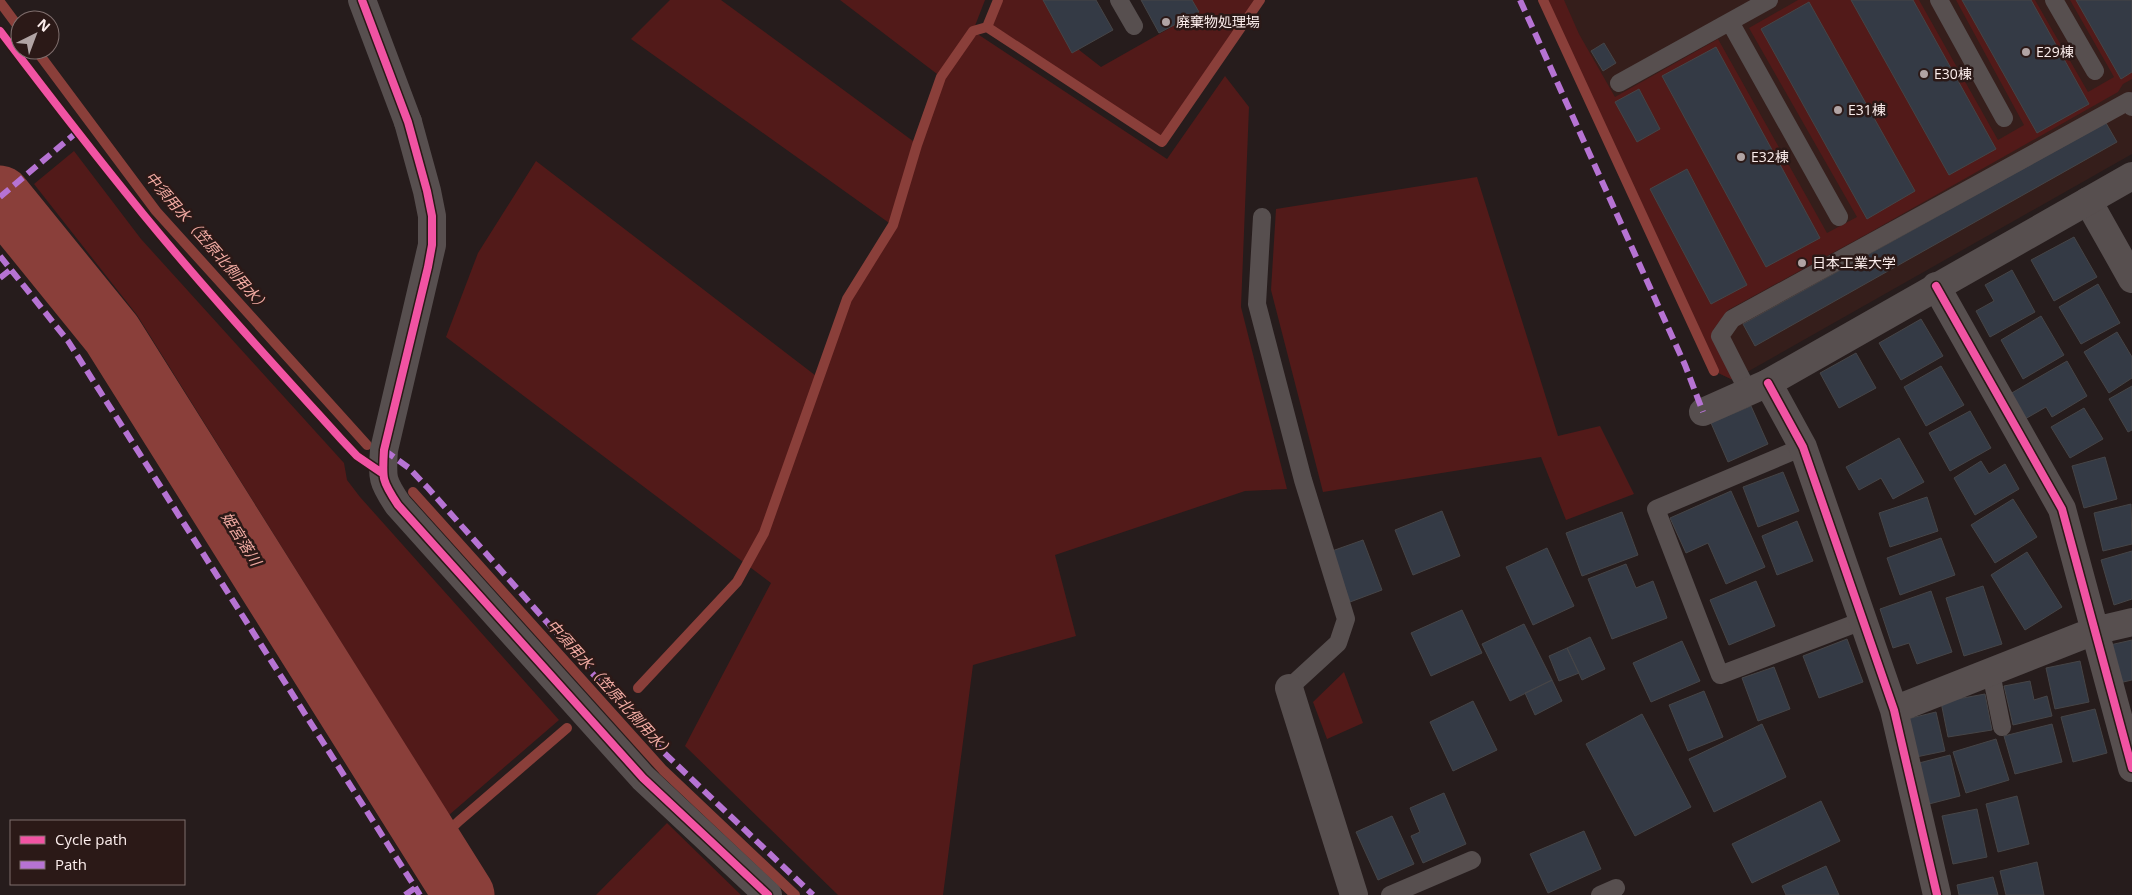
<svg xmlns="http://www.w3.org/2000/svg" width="2132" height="895" font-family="'Open Sans','Noto Sans JP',sans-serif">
  <rect width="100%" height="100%" fill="#261c1c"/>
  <path fill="#351e1b" d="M1543 0H2132V154L1733 380 1714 371Z"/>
  <path fill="#521a19" d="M670 0H721L917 144 941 77 840 0H985L973 31 1167 159 1225 76 1249 107 1241 307 1287 489 1245 491 1055 555 1076 636 973 665 943 895H838L685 746 771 583 446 337 478 253 536 161 820 379 847 299 892 225 631 39Z
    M998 0H1076L1074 46 1101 67 1198 12 1192 0H1260L1162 142 987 27Z
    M1543 0H1564L1579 34 1615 97 1718 39 1827 233 1857 217 1749 28 1798 0H1919L1998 140 2024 125 1956 0H2035L2088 92 2114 77 2070 0H2132V79L2123 84 2118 92 1867 234 1728 310 1713 330 1733 380 1714 371Z
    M74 151 141 239 344 463 347 480 360 497 559 720 449 815 137 315 34 184Z
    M1477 177 1558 436 1600 426 1634 494 1566 520 1541 457 1323 492 1271 290 1276 209Z
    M1344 672 1363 723 1327 739 1313 702Z
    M667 823 741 895H596Z"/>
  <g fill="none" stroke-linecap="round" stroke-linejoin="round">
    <path stroke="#8a3f3a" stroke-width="10" d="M1543 0 1714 371
      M0 2 20 29
      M987 27 998 0
      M36 50 156 211 367 445
      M413 492 663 770 795 895
      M638 688 737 582 764 533 847 299 893 225 917 145 941 77 973 31 987 27 1162 142 1260 0
      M433 846 459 821 567 728"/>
    <path stroke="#8a3f3a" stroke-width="61" d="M0 196 112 334 464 895"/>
  </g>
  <path fill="#343a45" stroke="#464547" d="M1043 0H1096L1113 30 1072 53Z
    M1141 0H1192L1199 12 1159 33Z
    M1851 0H1913L1996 149 1949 175Z
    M1962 0H2031L2089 104 2037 133Z
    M2076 0H2132V72L2121 79Z
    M1809 2 1915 191 1867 219 1761 29Z
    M1604 43 1616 63 1603 71 1591 51Z
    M1716 47 1820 238 1766 267 1662 76Z
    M1639 89 1660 129 1637 142 1615 102Z
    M2106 123 2117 142 1755 346 1743 324Z
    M1687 169 1747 285 1711 304 1650 189Z
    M2074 237 2097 277 2054 301 2031 260Z
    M2012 270 2035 312 1990 337 1976 311 1994 301 1985 285Z
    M2098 284 2120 323 2081 344 2059 307Z
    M2041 316 2064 355 2023 379 2001 340Z
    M1921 319 1943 356 1901 380 1879 343Z
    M2117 332 2132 357V378L2109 393 2084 352Z
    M1856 353 1876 388 1839 408 1820 373Z
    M2067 361 2087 396 2052 417 2046 407 2025 419 2010 394Z
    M1941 366 1964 405 1926 426 1904 387Z
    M2132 386V430L2128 432 2109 399Z
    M1751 406 1768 444 1728 462 1711 423Z
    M2084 408 2103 439 2070 458 2051 427Z
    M1970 411 1991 448 1950 471 1929 433Z
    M1899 438 1924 482 1893 499 1881 478 1859 490 1846 467Z
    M2105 457 2117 499 2084 508 2072 466Z
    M1981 461 1989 474 2005 464 2019 489 1975 515 1954 478Z
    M1783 472 1799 511 1758 527 1743 487Z
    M1731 491 1765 567 1726 584 1708 543 1686 553 1670 518Z
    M1927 497 1938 531 1890 547 1879 513Z
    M2013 499 2037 537 1995 563 1971 525Z
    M2131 504 2132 544 2103 551 2094 513Z
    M1442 511 1460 556 1413 575 1395 530Z
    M1622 512 1638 555 1582 576 1566 533Z
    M1797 521 1813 561 1777 575 1762 536Z
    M1941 538 1955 575 1900 595 1887 558Z
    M1363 540 1382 590 1350 602 1332 551Z
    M1547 548 1574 606 1533 625 1506 567Z
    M2132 551V599L2114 605 2101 560Z
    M2027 552 2062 607 2025 630 1991 575Z
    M1626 564 1636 588 1653 581 1667 618 1612 639 1588 579Z
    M1756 581 1775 626 1729 645 1710 600Z
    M1983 586 2002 644 1964 656 1946 598Z
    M1931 591 1952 652 1917 664 1909 643 1893 648 1880 609Z
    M1462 610 1482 653 1431 676 1411 633Z
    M1524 624 1552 680 1510 701 1482 644Z
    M1590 637 1605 669 1582 680 1567 648Z
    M1847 639 1863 682 1819 698 1803 656Z
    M2132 640V680L2119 683 2110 645Z
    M1682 641 1700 681 1651 702 1633 663Z
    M1567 648 1579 673 1559 681 1549 656Z
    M2080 661 2089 702 2055 709 2046 668Z
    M1774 667 1790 709 1758 721 1742 678Z
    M1552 680 1562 701 1535 715 1525 693Z
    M2030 681 2034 700 2047 696 2052 716 2013 725 2004 686Z
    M1704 691 1723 737 1688 751 1669 705Z
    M1985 694 1992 730 1948 737 1941 702Z
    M1473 701 1497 750 1453 771 1430 722Z
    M2095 709 2107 753 2073 762 2061 717Z
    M1936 712 1945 751 1916 757 1907 719Z
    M1642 714 1691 807 1635 836 1586 744Z
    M1762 724 1786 777 1714 812 1689 759Z
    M2052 724 2062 762 2015 774 2004 736Z
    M1996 739 2009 780 1966 793 1953 752Z
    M1950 755 1960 796 1929 804 1919 763Z
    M1444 793 1466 844 1423 863 1411 836 1420 832 1410 808Z
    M2017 796 2029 844 1998 852 1986 804Z
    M1821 801 1840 841 1752 883 1732 844Z
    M1977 809 1987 857 1953 864 1942 816Z
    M1392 816 1414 864 1378 880 1356 832Z
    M1584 831 1601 869 1548 893 1530 854Z
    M2037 862 2044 895H2006L2000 871Z
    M1826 866 1839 895H1786L1782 886Z
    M1993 877 1998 895H1959L1957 885Z"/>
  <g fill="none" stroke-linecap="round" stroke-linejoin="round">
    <path stroke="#574f4f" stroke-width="18" d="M1119 0 1134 26
      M1939 0 2004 118
      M2054 0 2095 71
      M1730 22 1839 217
      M1619 83 1769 0
      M1262 217 1257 304 1303 480 1346 619 1338 643 1289 688
      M1749 393 1720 336 1732 319 2129 101 2132 107
      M1803 447 1656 509 1720 675 1862 621
      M1991 673 2002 727
      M1390 895 1472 860
      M1600 895 1616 888"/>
    <path stroke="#574f4f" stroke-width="28" d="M408 122 427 191 432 216V245L384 450C382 479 382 481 398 505L643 778 768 895
      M2088 201 2132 279
      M1936 286 2062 509 2132 768
      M1768 383 1803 447 1894 710 1937 895
      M1289 688 1354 895
      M1894 710 2094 631 2132 622"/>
    <path stroke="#574f4f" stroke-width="28" d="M362 0 408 122
      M1703 412 1768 383 2132 176"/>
    <path stroke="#b673d3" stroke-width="6" stroke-dasharray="12 6" stroke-linecap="butt" d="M1520 0 1685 365 1703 412
      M0 197 77 132
      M0 256 68 341 420 895
      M0 278 10 270
      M384 450 409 468 428 488 655 744 813 895
      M405 895 415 888"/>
    <g stroke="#2b1917" stroke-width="11">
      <path id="cycleway" d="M362 0 408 122 427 191 432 216V245L428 267 384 450C382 479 382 481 398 505L643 778 768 895
        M0 31C47 93 94 154 143 214 206 291 274 365 341 439L357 456 382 473
        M1936 286 2062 509 2132 768
        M1768 383 1803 447 1894 710 1937 895"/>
    </g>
    <use href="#cycleway" stroke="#f153a3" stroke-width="8"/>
  </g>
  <g fill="#b1a4a4" stroke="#2b1917" stroke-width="2">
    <circle cx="1166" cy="22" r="5"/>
    <circle cx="2026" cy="52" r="5"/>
    <circle cx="1924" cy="74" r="5"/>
    <circle cx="1838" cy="110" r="5"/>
    <circle cx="1741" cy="157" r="5"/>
    <circle cx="1802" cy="263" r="5"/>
  </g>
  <g text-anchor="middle" stroke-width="5" stroke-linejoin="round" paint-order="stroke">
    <g font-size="14" fill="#fceeed" stroke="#2b1917" text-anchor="start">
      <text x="1176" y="27">廃棄物処理場</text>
      <text x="2036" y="57">E29棟</text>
      <text x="1934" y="79">E30棟</text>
      <text x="1848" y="115">E31棟</text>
      <text x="1751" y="162">E32棟</text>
      <text x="1812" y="268">日本工業大学</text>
    </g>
    <g font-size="15" font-style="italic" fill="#f1aaa2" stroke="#2b1917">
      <text transform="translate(207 242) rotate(49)" y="5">中須用水（笠原北側用水）</text>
      <text transform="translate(241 539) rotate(58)" y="5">姫宮落川</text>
      <text transform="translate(610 689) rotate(48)" y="5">中須用水（笠原北側用水）</text>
    </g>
  </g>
  <rect x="10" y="820" width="175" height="65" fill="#2b1917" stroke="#7f6e6d"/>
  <rect x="20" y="836" width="25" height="8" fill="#f153a3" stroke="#7f6e6d"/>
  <text x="55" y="845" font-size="15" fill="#fceeed">Cycle path</text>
  <rect x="20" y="861" width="25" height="8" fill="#b673d3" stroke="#7f6e6d"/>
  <text x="55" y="870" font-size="15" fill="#fceeed">Path</text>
  <g transform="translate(35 35) rotate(42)"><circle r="24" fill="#2b1917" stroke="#7f6e6d"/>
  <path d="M0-4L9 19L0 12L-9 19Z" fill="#b1a4a4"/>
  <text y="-8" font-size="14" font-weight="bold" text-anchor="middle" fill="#fceeed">N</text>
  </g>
</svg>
